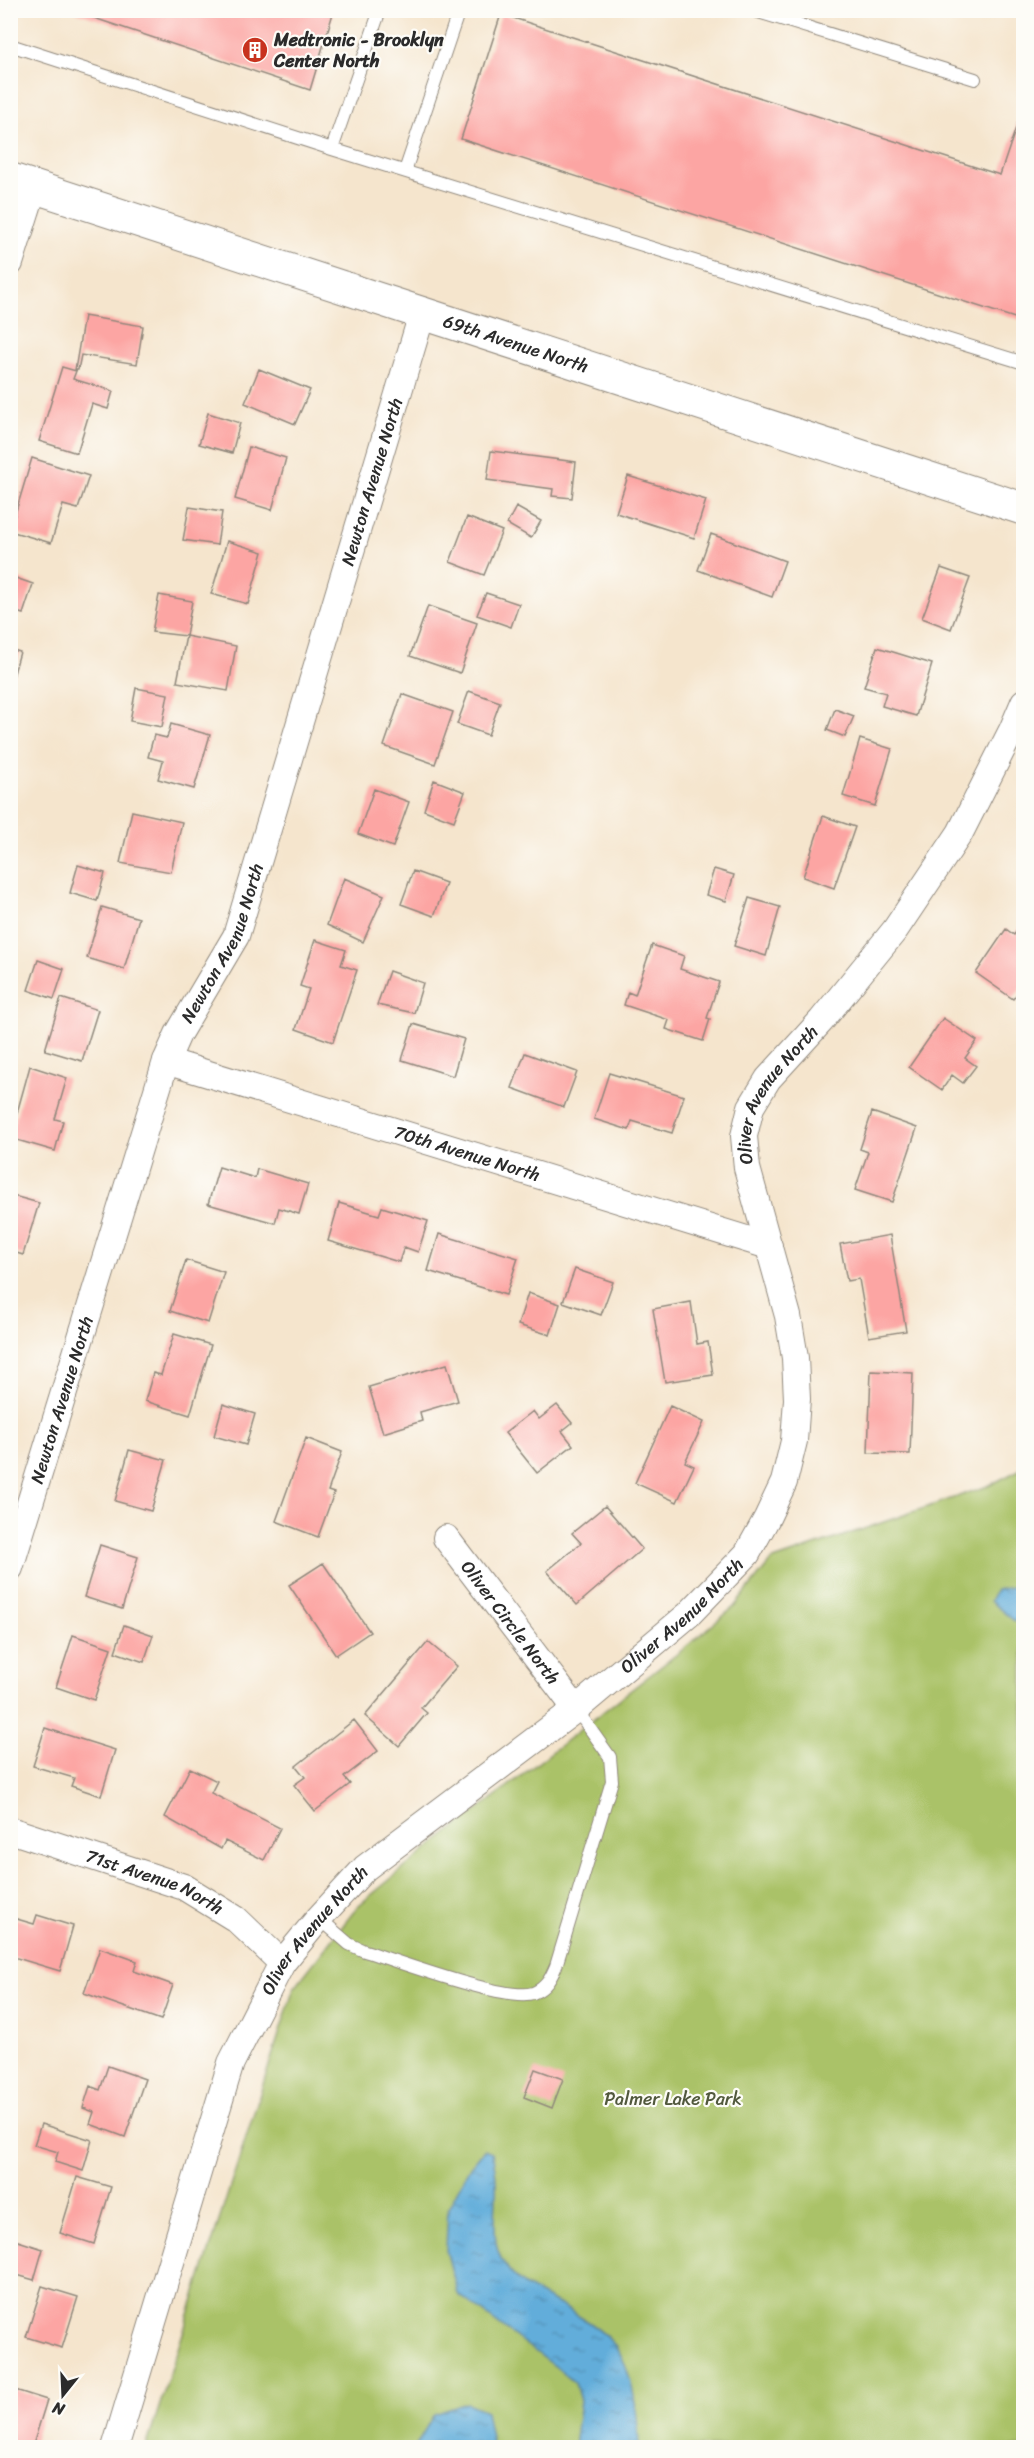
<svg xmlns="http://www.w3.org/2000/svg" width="1034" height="2458" font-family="Sriracha,sans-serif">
  <defs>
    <pattern id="water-ripples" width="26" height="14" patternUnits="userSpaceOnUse" patternTransform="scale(1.5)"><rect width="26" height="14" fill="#62adda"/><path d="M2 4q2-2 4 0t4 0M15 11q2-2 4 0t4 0" fill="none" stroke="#518db1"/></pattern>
  </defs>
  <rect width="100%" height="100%" fill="#fdfcf7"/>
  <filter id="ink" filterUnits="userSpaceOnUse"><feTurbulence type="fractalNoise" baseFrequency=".0167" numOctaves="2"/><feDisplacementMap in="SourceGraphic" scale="12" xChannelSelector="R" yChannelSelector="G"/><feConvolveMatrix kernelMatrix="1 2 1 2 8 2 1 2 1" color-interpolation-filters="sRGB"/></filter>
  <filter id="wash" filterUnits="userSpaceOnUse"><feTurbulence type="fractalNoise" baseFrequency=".008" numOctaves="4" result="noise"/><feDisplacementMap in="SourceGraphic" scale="24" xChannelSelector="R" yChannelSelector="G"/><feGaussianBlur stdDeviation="1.35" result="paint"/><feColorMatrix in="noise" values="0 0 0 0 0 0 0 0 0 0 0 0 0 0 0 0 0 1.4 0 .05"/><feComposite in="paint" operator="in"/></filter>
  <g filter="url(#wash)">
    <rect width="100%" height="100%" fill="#f5e5cd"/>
    <path fill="#aac267" stroke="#6a7649" stroke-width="1.5" d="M1023 1468V2447L146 2448 294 1988 359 1905 415 1859 682 1650 734 1607 771 1561 988 1486Z"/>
    <path fill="url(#water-ripples)" stroke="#466c82" stroke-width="1.5" d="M1023 1585H1024L1023 1628 990 1601 996 1590Z
      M484 2150 492 2153C494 2162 496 2171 496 2180 498 2205 489 2240 503 2262 518 2286 533 2290 556 2303 571 2311 598 2327 609 2339 633 2364 638 2415 639 2447H574L580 2401 575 2383 556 2367 458 2294 446 2250 448 2208 470 2167Z
      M467 2403 486 2411 493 2447H415L434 2414Z"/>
    <g id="blocks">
      <path fill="#fca5a3" d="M70 10H334L310 90Z
        M501 14 1000 175 1024 104V321L461 139Z
        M84 316 143 326 137 364 81 355 78 370H75Z
        M62 367 76 371 73 379 113 391 108 409 92 404 77 453 39 441Z
        M259 369 310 390 295 424 245 403Z
        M208 413 240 423 232 453 199 444Z
        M249 447 286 458 272 510 235 499Z
        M491 451 576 462 572 498 552 496 553 489 487 480Z
        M32 458 89 476 78 509 63 505 51 543 10 531Z
        M628 476 706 500 694 538 616 513Z
        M189 507 222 512 217 545 183 540Z
        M516 507 541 521 531 538 507 524Z
        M467 517 502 531 484 575 450 562Z
        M711 534 785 561 772 597 698 570Z
        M227 541 263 552 248 604 211 594Z
        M941 568 970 578 951 629 922 618Z
        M10 576 33 584 23 614 10 610Z
        M486 593 519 604 511 627 477 615Z
        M159 595 192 601 186 636 152 632Z
        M428 606 477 623 460 673 410 656Z
        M186 636 236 646 228 691 177 682Z
        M877 647 932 664 916 716 882 706 886 693 864 687Z
        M10 649 20 652 11 684H10Z
        M136 688 168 694 162 727 130 721Z
        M469 691 500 702 488 735 457 724Z
        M402 694 453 712 435 764 384 746Z
        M835 709 854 716 845 737 827 730Z
        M171 724 210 735 194 789 158 779 163 761 148 757 154 735 167 738Z
        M860 739 892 749 875 806 843 796Z
        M434 780 465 792 454 821 424 810Z
        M374 789 409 802 393 847 358 834Z
        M132 811 182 822 171 872 120 863Z
        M823 816 855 827 834 888 803 877Z
        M78 865 105 873 97 901 70 893Z
        M714 869 734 875 726 901 706 895Z
        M413 871 446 883 434 916 401 904Z
        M344 878 384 895 363 942 327 925Z
        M749 898 780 907 766 956 734 946Z
        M102 907 139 918 124 969 87 958Z
        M1024 921V985L1013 999 976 973 1006 929 1014 935Z
        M315 940 346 950 341 965 357 970 333 1042 296 1029 309 989 300 986Z
        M652 945 684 956 680 969 719 982 707 1018 710 1019 703 1041 666 1029 669 1020 624 1005 628 992 635 995Z
        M38 960 64 969 54 999 28 990Z
        M389 971 423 983 414 1013 377 1005Z
        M61 998 98 1010 82 1061 45 1050Z
        M943 1018 977 1041 965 1058 976 1066 963 1083 952 1075 942 1090 909 1067Z
        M413 1024 464 1039 453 1076 402 1060Z
        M525 1053 577 1072 564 1107 512 1088Z
        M30 1066 67 1078 55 1119 63 1121 55 1151 10 1138Z
        M609 1073 684 1096 672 1133 632 1121 629 1130 594 1119Z
        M872 1112 917 1128 892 1202 855 1190 868 1152 860 1149Z
        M219 1167 255 1178 257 1169 308 1184 299 1214 279 1208 275 1223 208 1204Z
        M10 1195 39 1203 23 1255 10 1251Z
        M339 1203 379 1215 382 1207 428 1221 418 1252 404 1247 399 1262 328 1241Z
        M439 1234 518 1258 506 1295 428 1271Z
        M890 1235 906 1331 869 1337 859 1279 847 1281 840 1244Z
        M186 1260 224 1272 208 1323 170 1311Z
        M575 1269 613 1282 601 1315 563 1302Z
        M528 1293 560 1304 550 1335 518 1325Z
        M691 1302 697 1344 708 1342 713 1375 665 1382 653 1309Z
        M174 1334 211 1345 190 1415 145 1401 153 1373 161 1375Z
        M447 1364 458 1401 420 1412 422 1421 383 1433 369 1387Z
        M871 1371 913 1373 910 1454 868 1453Z
        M223 1404 255 1414 246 1445 214 1436Z
        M557 1405 572 1423 562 1431 573 1445 537 1473 505 1433 533 1411 539 1419Z
        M670 1406 704 1422 685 1462 694 1466 677 1502 635 1483Z
        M306 1438 342 1452 328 1491 334 1493 318 1537 276 1521Z
        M129 1450 166 1460 151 1511 115 1501Z
        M605 1506 642 1549 577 1605 547 1571 581 1543 572 1533Z
        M100 1545 138 1557 122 1609 84 1597Z
        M323 1563 370 1632 336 1655 289 1585Z
        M124 1625 153 1635 144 1662 115 1652Z
        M73 1635 111 1648 94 1700 56 1687Z
        M428 1642 457 1666 421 1708 427 1713 399 1746 365 1716Z
        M354 1720 378 1751 344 1777 350 1784 315 1811 294 1785 305 1777 296 1766Z
        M45 1728 115 1750 101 1796 71 1786 74 1778 33 1766Z
        M190 1768 217 1781 211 1793 280 1828 264 1860 225 1841 221 1849 165 1817Z
        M37 1915 73 1926 60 1971 10 1956V1917L34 1924Z
        M100 1948 137 1961 134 1971 173 1985 161 2020 84 1993Z
        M108 2066 145 2079 125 2137 90 2124 94 2112 83 2108 90 2086 100 2090Z
        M535 2069 563 2079 552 2108 524 2097Z
        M41 2124 92 2140 83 2171 55 2162 58 2152 34 2145Z
        M77 2177 111 2187 94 2244 60 2233Z
        M15 2240 43 2249 34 2280 10 2273V2254Z
        M42 2286 78 2297 62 2348 26 2337Z
        M12 2389 47 2400 32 2448H10Z"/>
    </g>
  </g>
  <g filter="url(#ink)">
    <use href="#blocks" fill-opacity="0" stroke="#90887c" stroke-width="1.5"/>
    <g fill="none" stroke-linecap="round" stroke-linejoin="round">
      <g stroke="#90887c" stroke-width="14">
        <path id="service" d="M752 10 975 79
          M10 45 332 149 380 10
          M332 149 1024 363
          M405 171 459 10
          M319 1918 349 1944 362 1950C394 1960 507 2002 533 1993 546 1988 551 1978 556 1966L612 1781 610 1757 576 1709"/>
      </g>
      <g stroke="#90887c" stroke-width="28">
        <g id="minor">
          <path d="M10 263 34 187"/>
          <path id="s1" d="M166 1061 769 1246"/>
          <path id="s2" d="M446 1538 576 1709"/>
          <path id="s3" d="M10 1568 166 1061 178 1034 236 936 422 314"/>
          <path id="s4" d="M10 1830 184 1887 236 1919 282 1963"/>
          <path id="s5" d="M115 2448 231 2063 282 1963 319 1918 365 1868 576 1709 688 1615 747 1554 767 1518 784 1482 794 1441 797 1399 795 1358 788 1316 747 1168 744 1136 751 1107 768 1079 821 1021 895 930 960 833 1012 730 1024 702"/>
        </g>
      </g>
      <g stroke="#90887c" stroke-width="34">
        <g id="tertiary">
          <path id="s6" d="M10 179 1024 509"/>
        </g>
      </g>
      <use href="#service" stroke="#fff" stroke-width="12"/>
      <use href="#minor" stroke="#fff" stroke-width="26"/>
      <use href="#tertiary" stroke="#fff" stroke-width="32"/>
    </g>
  </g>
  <defs>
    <g id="building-disc" transform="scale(1.35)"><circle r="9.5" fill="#c8321e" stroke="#fdfcf7"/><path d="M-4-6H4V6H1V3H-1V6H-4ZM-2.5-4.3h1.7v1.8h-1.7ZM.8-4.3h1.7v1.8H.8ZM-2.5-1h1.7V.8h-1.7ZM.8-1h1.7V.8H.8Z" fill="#fff"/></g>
  </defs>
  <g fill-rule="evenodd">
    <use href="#building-disc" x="255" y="50"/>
  </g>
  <g text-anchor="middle" stroke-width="4.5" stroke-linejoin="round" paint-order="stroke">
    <g font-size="18" font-weight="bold" fill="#2b2b2b" stroke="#fdfcf7" text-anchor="start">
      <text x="274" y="46">Medtronic - Brooklyn<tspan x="274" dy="21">Center North</tspan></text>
    </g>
    <g font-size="18" fill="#2b2b2b" stroke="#fdfcf7">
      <text dy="6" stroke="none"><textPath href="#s6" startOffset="532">69th Avenue North</textPath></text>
      <text dy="6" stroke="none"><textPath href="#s3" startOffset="1148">Newton Avenue North</textPath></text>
      <text dy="6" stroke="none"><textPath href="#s3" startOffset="662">Newton Avenue North</textPath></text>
      <text dy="6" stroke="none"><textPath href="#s5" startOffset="1622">Oliver Avenue North</textPath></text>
      <text dy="6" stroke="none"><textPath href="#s1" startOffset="315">70th Avenue North</textPath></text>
      <text dy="6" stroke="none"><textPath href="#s3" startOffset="176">Newton Avenue North</textPath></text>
      <text dy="6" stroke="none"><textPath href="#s5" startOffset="1046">Oliver Avenue North</textPath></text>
      <text dy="6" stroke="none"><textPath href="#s2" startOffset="106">Oliver Circle North</textPath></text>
      <text dy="6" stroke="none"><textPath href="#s4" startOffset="154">71st Avenue North</textPath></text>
      <text dy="6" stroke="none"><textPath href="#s5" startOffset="560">Oliver Avenue North</textPath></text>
    </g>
    <g font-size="18" fill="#51583d" stroke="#fdfcf7">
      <text x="673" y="2105">Palmer Lake Park</text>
    </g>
  </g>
  <rect width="1034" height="2458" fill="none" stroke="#fdfcf7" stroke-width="36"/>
  <g transform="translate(63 2395) rotate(198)" stroke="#fdfcf7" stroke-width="4.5" paint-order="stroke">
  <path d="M0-4.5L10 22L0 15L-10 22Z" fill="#2b2b2b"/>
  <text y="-9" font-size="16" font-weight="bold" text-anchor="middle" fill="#2b2b2b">N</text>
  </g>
</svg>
